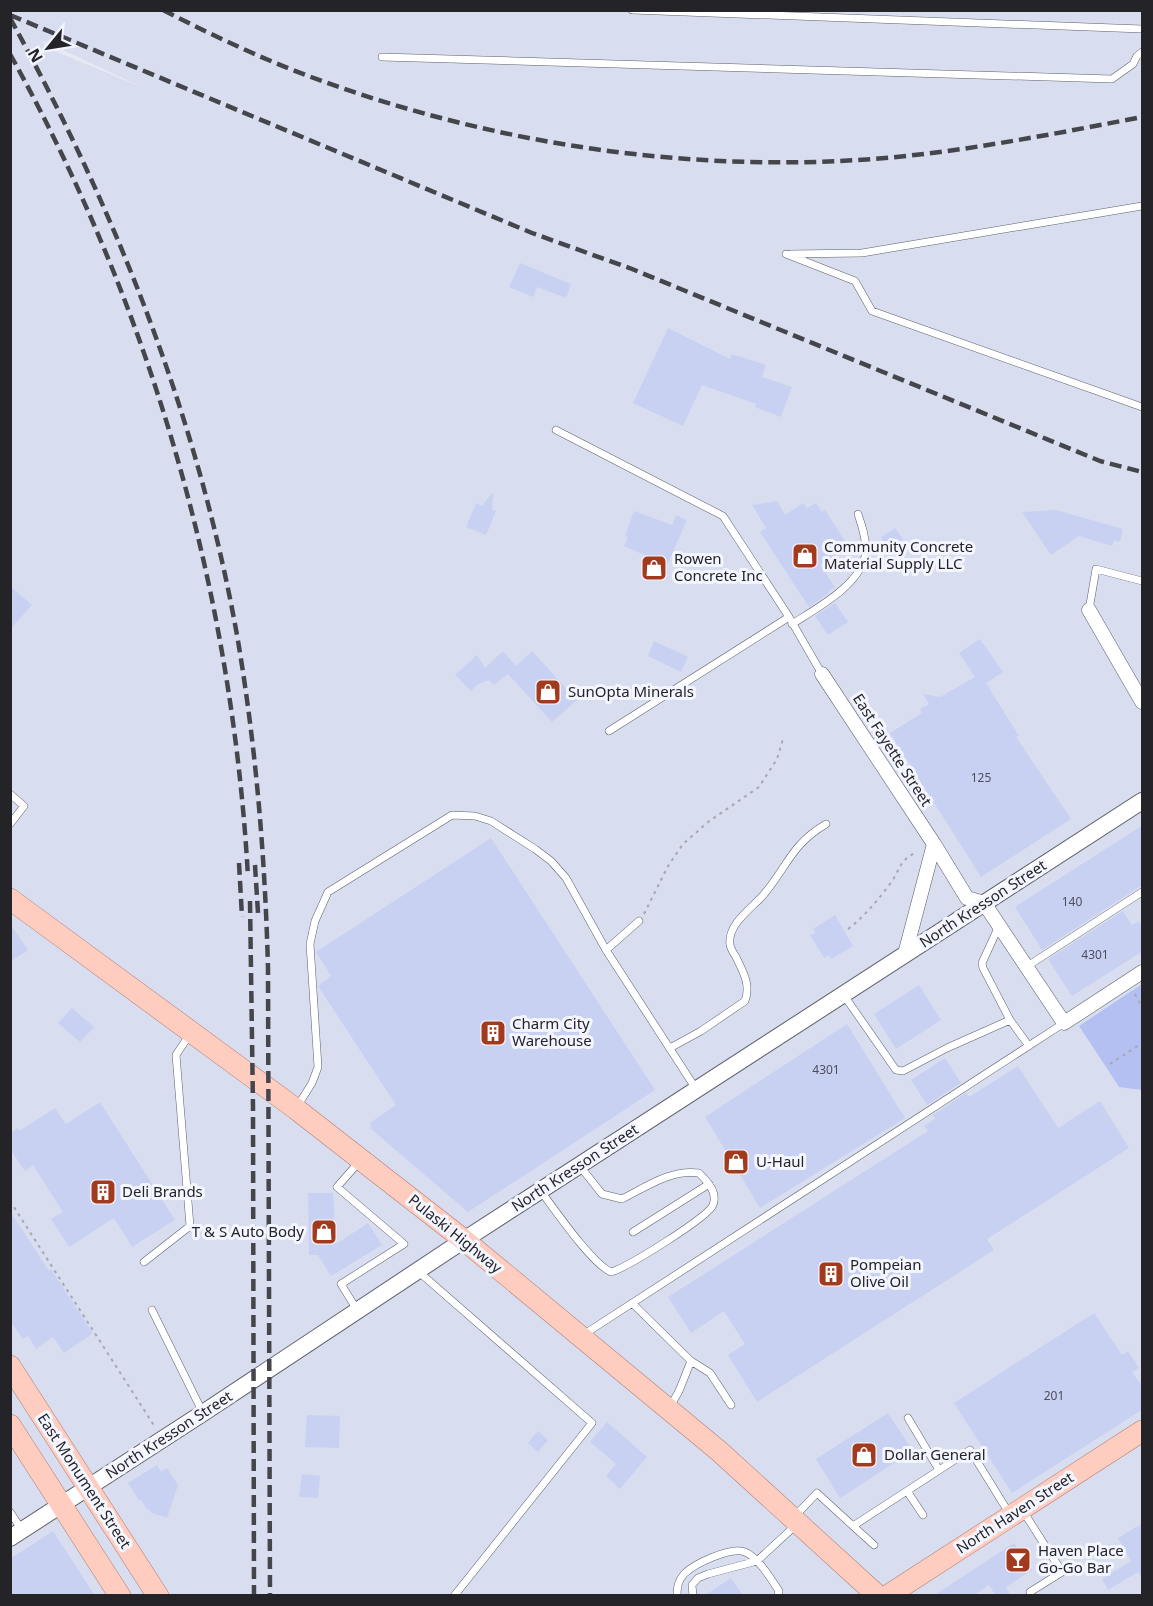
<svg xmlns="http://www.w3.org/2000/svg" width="1153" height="1606" font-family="'Noto Sans',sans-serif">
  <rect width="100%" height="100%" fill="#e6e9f4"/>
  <path fill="#d8ddef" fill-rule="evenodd" d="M11 11H1142V984L1079 1026 1118 1086 1142 1090V1595L11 1596ZM43 41H44L146 89 45 47Z"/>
  <path fill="#b4bff2" d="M1142 984V1090L1119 1087 1079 1026Z"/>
  <path fill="#c9d1f3" d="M520 263 571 284 566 298 537 287 533 297 509 287Z
    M668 328 730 359 732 354 766 365 762 377 792 387 781 417 755 407 756 404 702 385 683 426 633 403Z
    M493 492 492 510 496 511 486 535 466 527 476 503 482 506Z
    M777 501 785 515 803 503 807 508 816 503 822 512 825 510 849 547 820 565 835 587 828 592 829 593 809 607 760 532 766 528 752 505Z
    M1056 510 1123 529 1120 542 1114 540 1112 546 1079 536 1051 555 1022 512Z
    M634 511 672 525 676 515 687 520 667 565 624 546 628 537 625 536Z
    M895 528 903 539 889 549 881 537Z
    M10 586 32 605 10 629Z
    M835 603 848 622 828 635 815 616Z
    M980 639 1003 672 986 683 1019 736 1016 737 1071 819 981 877 890 733 922 713 920 709 929 704 923 694 940 697 975 677 959 653Z
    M654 641 688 657 681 672 648 656Z
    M503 651 516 666 532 651 577 700 552 722 508 674 494 685 489 680 478 684 471 691 455 675 477 655 485 668Z
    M1143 825V886L1139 887 1042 950 1015 907Z
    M491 838 655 1090 468 1212 370 1128 372 1127 370 1123 396 1105 318 986 331 976 316 952Z
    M1123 911 1132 925 1139 921 1143 928V951L1072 996 1048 959Z
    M835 915 853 946 831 959 829 955 824 958 810 935 815 933 813 929Z
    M10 924 28 950 10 962Z
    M919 985 941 1020 896 1049 874 1014Z
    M72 1008 94 1027 80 1042 58 1023Z
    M847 1024 905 1118 760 1208 705 1117Z
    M945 1058 961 1083 927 1105 911 1080Z
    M1018 1066 1058 1128 1100 1101 1129 1148 987 1239 994 1250 757 1402 728 1355 745 1344 724 1311 691 1333 668 1297 928 1131 924 1126 935 1119 933 1115 966 1093 969 1097Z
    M100 1102 175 1220 132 1247 114 1218 69 1247 51 1219 63 1212 33 1165 25 1171 10 1149V1133L18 1128 19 1131 55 1108 66 1124Z
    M308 1193H333L336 1244 368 1223 382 1245 331 1276 318 1255H309Z
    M10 1211 49 1271 51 1269 92 1332V1334L64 1353 53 1337 36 1349 28 1336 23 1339 10 1321Z
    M1094 1313 1122 1355 1128 1351 1139 1368 1132 1372 1143 1388V1409L1012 1493 954 1403Z
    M888 1413 913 1451 840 1498 816 1459Z
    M307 1415 340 1416 339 1448 305 1447Z
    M607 1422 647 1457 620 1489 606 1476 616 1464 590 1442Z
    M538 1431 548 1440 538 1452 528 1443Z
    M157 1465 161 1472 167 1468 178 1485 167 1518 152 1513 148 1509H147L140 1499 139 1500 128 1483Z
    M302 1474 320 1476 318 1498 299 1497Z
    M1143 1523V1579L1138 1572 1108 1590 1102 1579 1131 1561 1118 1538Z
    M53 1531 95 1596H10V1559Z
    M1014 1543 1032 1570 1006 1587 1011 1596H996L989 1585 973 1596H933Z
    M731 1578 743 1596H704Z"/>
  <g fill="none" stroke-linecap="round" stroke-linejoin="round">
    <g stroke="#5d6069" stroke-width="8">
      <path id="service" d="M632 10 1142 29
        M382 57 1112 79 1133 64 1137 56 1142 52
        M786 254 855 281 872 311 1142 407
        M791 254 862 253 1142 206
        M556 430 723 516 789 617 822 674
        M1089 610 1096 569 1142 581
        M792 624C817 608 863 584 866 551 866 538 862 526 858 514
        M609 731 789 617
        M10 794 24 806 10 824
        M999 926 982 963 983 968 1010 1020
        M606 950 639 921
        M1026 967 1142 892
        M843 994 896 1070 903 1071 947 1048 1010 1020 1029 1046
        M670 1048 701 1031 745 1001C751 984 743 972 736 957 734 954 731 949 730 945 727 923 754 907 765 893 788 865 792 844 826 824
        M297 1107 312 1083 318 1067 310 944 315 921 328 892 452 815 475 816 491 821 535 849 551 861 566 878 606 950 696 1089
        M540 1190C555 1210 592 1264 611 1272 626 1268 709 1217 713 1205 718 1192 707 1181 699 1173 671 1169 646 1187 622 1199L602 1194 579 1165
        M633 1232 709 1184
        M144 1262 190 1226 176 1055 190 1034
        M419 1272 592 1423 454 1596
        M632 1303 691 1361 710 1373 731 1405
        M152 1310 203 1413
        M357 1310 341 1284 404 1244 337 1187 359 1162
        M583 1335 1064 1023
        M670 1407 679 1391 691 1361
        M908 1418 939 1470
        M907 1491 923 1515
        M1023 1511 1062 1572 1030 1592
        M10 1512 22 1530
        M795 1516 817 1493 853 1526 970 1450 1009 1513
        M853 1526 874 1545
        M677 1596C677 1587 678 1581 684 1574 694 1564 731 1546 745 1552 758 1557 771 1579 779 1591L778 1596
        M693 1596 692 1585 698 1578 708 1574 757 1561 796 1525"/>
    </g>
    <g stroke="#5d6069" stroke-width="15">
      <path id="minor" d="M1089 610 1142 702
        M822 674 934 844 967 898 984 903 1064 1023 1142 972
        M905 954 934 844"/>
    </g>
    <g stroke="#5d6069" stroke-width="18">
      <path id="tertiary" d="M10 1538 203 1413 464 1240 1142 801"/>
    </g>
    <g stroke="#b27c70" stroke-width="22">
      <path id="primary" d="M10 899 296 1109 464 1240 719 1451 878 1596
        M10 1366 158 1596
        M10 1425 120 1596
        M887 1596 1142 1431"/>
    </g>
    <path stroke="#a6a8b1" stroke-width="2" stroke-dasharray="3 4.5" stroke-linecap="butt" d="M644 914 668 866 683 844 708 822 759 787 777 759 783 739
      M848 929C865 916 877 901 890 884 901 869 898 861 917 852
      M1135 994 1142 1007
      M1110 1064 1142 1043
      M10 1201 155 1427"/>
    <use href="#service" stroke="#fff" stroke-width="7"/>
    <use href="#minor" stroke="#fff" stroke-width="14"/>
    <use href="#tertiary" stroke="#fff" stroke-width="16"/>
    <use href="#primary" stroke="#fecdc0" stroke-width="21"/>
    <path stroke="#45464b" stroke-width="4.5" stroke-dasharray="12 6" stroke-linecap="butt" d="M163 10C212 35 260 58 311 77 489 143 683 173 873 159 963 152 1053 134 1142 117
      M10 15 532 233 632 269 1100 461 1142 472
      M10 18C116 211 198 418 237 635 256 746 265 856 268 968L270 1596
      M10 54C150 306 232 589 248 877
      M239 863 242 917
      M255 865 258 913
      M250 901 253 1107 254 1596"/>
  </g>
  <defs>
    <g id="shop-square" transform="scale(1.35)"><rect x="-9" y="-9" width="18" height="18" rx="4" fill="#a23a1d" stroke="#f4f6ff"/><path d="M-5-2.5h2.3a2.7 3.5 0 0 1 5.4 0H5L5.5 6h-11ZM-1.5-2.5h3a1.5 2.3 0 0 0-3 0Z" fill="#fff"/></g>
    <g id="building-square" transform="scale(1.35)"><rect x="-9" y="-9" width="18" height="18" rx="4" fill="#a23a1d" stroke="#f4f6ff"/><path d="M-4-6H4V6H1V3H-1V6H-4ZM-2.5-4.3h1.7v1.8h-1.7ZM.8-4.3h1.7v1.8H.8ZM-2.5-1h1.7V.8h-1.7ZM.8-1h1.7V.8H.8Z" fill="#fff"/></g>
    <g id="bar-square" transform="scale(1.35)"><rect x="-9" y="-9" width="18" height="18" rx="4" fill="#a23a1d" stroke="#f4f6ff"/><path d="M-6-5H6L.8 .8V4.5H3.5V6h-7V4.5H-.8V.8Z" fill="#fff"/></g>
  </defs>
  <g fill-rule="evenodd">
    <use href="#shop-square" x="805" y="556"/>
    <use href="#shop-square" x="654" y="568"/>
    <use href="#shop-square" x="548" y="692"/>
    <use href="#building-square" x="493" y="1033"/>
    <use href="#shop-square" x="736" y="1162"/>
    <use href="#building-square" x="103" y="1192"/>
    <use href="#shop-square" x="324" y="1232"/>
    <use href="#building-square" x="831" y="1274"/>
    <use href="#shop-square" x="864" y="1455"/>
    <use href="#bar-square" x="1018" y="1560"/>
  </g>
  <g text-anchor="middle" stroke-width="6" stroke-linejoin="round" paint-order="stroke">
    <g font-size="12" fill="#4d4f5b">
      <text x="981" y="782">125</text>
      <text x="1072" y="906">140</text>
      <text x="1095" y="959">4301</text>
      <text x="826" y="1074">4301</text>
      <text x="1054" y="1400">201</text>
    </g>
    <g font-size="15" fill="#242428" stroke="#f4f6ff" text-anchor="start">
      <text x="824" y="552">Community Concrete<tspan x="824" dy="17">Material Supply LLC</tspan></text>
      <text x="674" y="564">Rowen<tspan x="674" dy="17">Concrete Inc</tspan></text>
      <text x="568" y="697">SunOpta Minerals</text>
      <text x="512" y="1029">Charm City<tspan x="512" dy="17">Warehouse</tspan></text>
      <text x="756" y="1167">U-Haul</text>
      <text x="122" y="1197">Deli Brands</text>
      <text x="304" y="1237" text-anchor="end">T &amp; S Auto Body</text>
      <text x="850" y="1270">Pompeian<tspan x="850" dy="17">Olive Oil</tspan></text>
      <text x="884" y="1460">Dollar General</text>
      <text x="1038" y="1556">Haven Place<tspan x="1038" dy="17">Go-Go Bar</tspan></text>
    </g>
    <g font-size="15" fill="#242428" stroke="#f4f6ff">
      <text transform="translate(892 750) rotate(57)" y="5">East Fayette Street</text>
      <text transform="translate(983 904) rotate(-33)" y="5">North Kresson Street</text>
      <text transform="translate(575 1168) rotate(-33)" y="5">North Kresson Street</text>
      <text transform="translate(455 1234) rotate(39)" y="5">Pulaski Highway</text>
      <text transform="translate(169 1435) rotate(-33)" y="5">North Kresson Street</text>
      <text transform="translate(84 1481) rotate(57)" y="5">East Monument Street</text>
      <text transform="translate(1015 1513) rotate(-33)" y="5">North Haven Street</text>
    </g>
  </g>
  <rect width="1153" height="1606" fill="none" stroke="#242428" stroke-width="24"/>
  <g transform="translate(48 48) rotate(240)" stroke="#f4f6ff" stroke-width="4.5" paint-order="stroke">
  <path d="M0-4.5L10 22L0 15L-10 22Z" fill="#242428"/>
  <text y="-9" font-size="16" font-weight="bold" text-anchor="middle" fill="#242428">N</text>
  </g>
</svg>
